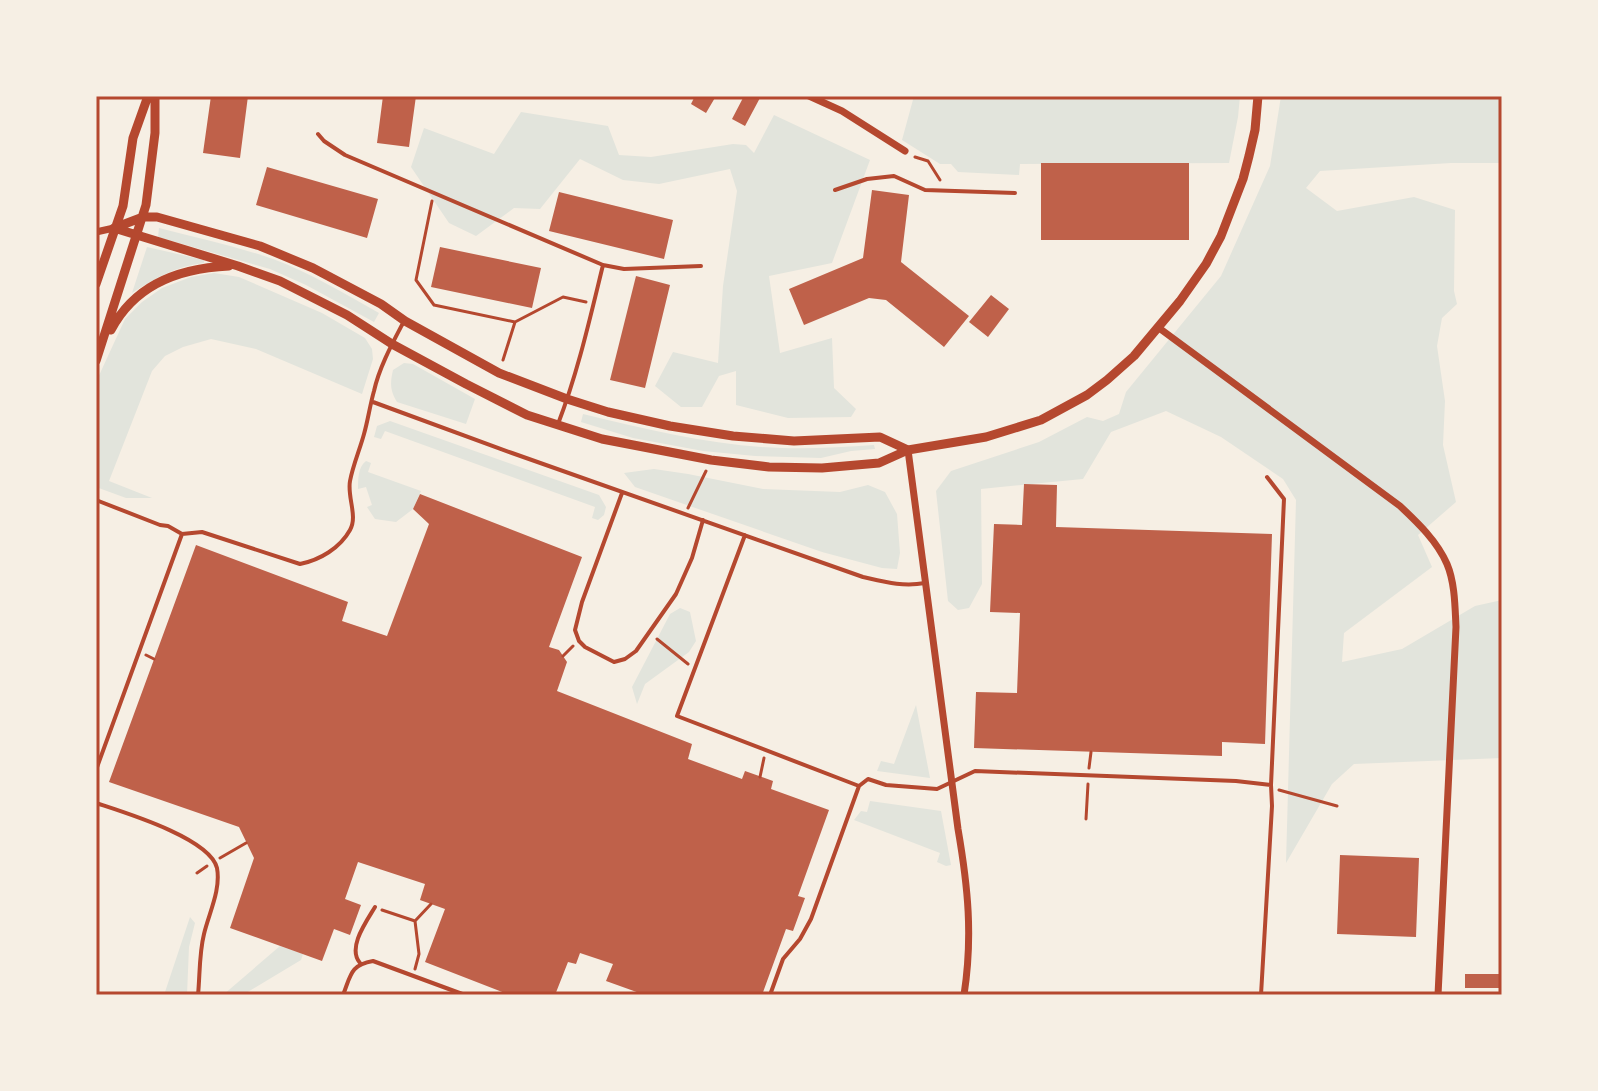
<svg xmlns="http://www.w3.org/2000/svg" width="1598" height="1091" font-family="Overpass,sans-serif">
  <rect width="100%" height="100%" fill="#f6efe4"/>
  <path fill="#e2e4dc" d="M914 96H1240L1238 117 1229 163 1020 164 1019 175 958 172 951 164H940L902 140Z
    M1281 96H1502V163H1451L1320 171 1306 188 1337 211 1414 197 1455 210 1454 291 1457 304 1442 318 1437 346 1445 401 1443 445 1456 502 1418 535 1432 567 1344 633 1342 662 1402 649 1475 606 1502 600V758L1354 764 1332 784 1286 863 1296 500 1283 479 1221 437 1166 411 1111 432 1083 479 981 489 982 584 969 608 958 610 948 601 936 491 951 471 1039 442 1087 417 1103 421 1119 414 1126 392 1221 276 1270 166Z
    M521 112 608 126 619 155 651 157 733 144 746 145 754 153 774 115 870 160 832 263 769 276 780 353 832 338 834 388 856 409 851 417 788 418 736 405V371L719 376 702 407H681L655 386 673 352 718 363 723 286 737 191 730 169 659 184 623 180 580 159 540 209 514 208 476 236 449 223 411 167 424 128 494 154Z
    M159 228C198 238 236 246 273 259 311 273 345 294 379 313L374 322 306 285 270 269 158 237Z
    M147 247 204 260V263C177 266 155 278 132 293Z
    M214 273 239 277 322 313 365 338 372 349 373 359 362 394 256 349 211 339 183 347 165 356 152 371 109 481 152 498H126L96 487V382L125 319 142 302 162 288 191 277Z
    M404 363 413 364 475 399 466 424 397 402C390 391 390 383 393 370Z
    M583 414C649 430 714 446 782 448 813 449 843 447 874 445L875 449 851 451 821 458 755 456 703 451 633 438 581 422Z
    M390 421 599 495 606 507 604 515 598 520 592 518 595 507 385 431 381 439 374 437 377 426Z
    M366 461 371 463 368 472 421 491 413 509 396 522 375 519 367 507 372 505 366 487 358 489C358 479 358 467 366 461Z
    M654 469 688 474 763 489 840 492 868 485 885 492 897 514 900 553 897 569 882 568 822 552 635 487 624 473Z
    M680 608 690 612 696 641 689 652 645 684 637 704 632 687 670 614Z
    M916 705 930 778 877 771 881 761 894 764Z
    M870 801 941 811 951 865 946 866 937 862 940 853 854 820 861 811 867 812Z
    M190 917 195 923 189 947 187 995H164Z
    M280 946 303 954 301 960 246 993 236 992 235 995H223Z"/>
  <path fill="#bf614a" d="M211 96H248L240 158 203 153Z
    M383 96H416L409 147 377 143Z
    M695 96H716L706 113 691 104Z
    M744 96H761L745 126 732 119Z
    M1041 163H1189V240H1041Z
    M267 167 378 199 367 238 256 205Z
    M872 190 909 195 901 262 969 316 944 347 886 300 869 298 804 325 789 289 863 258Z
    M559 192 673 220 664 259 549 231Z
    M440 247 541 268 532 308 431 287Z
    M636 276 670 285 645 388 610 380Z
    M991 295 1009 309 988 337 969 322Z
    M1024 484 1057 485 1056 527 1272 534 1265 744 1222 742V756L974 748 976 692 1017 693 1020 613 990 612 994 524 1022 525Z
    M420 494 582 557 549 647 559 650 567 662 557 691 692 744 688 759 742 779 745 771 773 781 771 789 829 810 798 896 805 898 793 931 786 929 762 995H645L606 981 613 964 580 953 576 964 568 962 555 995H510L425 962 445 909 420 900 425 884 358 862 345 899 361 905 350 935 334 929 322 961 230 928 254 858 239 827 109 782 196 545 348 602 342 621 387 636 429 524 413 509Z
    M1340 855 1419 858 1416 937 1337 934Z
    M1465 974H1502V988H1465Z"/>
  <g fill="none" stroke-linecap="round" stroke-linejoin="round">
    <path stroke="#b5482f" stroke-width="3" d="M915 157 928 161 940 180
      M432 201 416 280 434 305 515 322 563 297 586 302
      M503 360 515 322
      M688 508 706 471
      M657 639 688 664
      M146 655 154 659
      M563 656 573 646
      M1089 768 1091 752
      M760 777 764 758
      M1279 790 1337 806
      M1086 819 1088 784
      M220 858 246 843
      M197 873 207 866
      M382 910 415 921
      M415 969 419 954 415 921 431 904"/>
    <path stroke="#b5482f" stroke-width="4" d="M318 134 324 141 345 155 603 265 624 269 701 266
      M835 190 867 179 894 176 925 190 1015 193
      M373 402 512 453 863 577C885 582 903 587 925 583
      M558 424C578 372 590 318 603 265
      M622 493 582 602 575 630 579 641 585 647 614 662 625 659 636 651 676 594 692 558 703 520
      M96 500 160 525 168 526 182 534 202 532 300 564C320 560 340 548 350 530 358 516 347 497 350 481 353 465 360 449 364 434 368 420 370 405 374 391 379 368 392 344 403 323
      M745 535 677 716 859 786
      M96 770 182 534
      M96 803C123 812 210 838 217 868 221 890 209 913 204 934 199 954 200 975 198 995
      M360 963C347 948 366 922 375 907
      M343 995C351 975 350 965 373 961L465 995
      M770 995 783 959 800 939 811 919 859 786 868 779 886 785 937 789 975 771 1236 781 1271 785
      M1261 995 1272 806 1271 785 1284 499 1267 477"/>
    <path stroke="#b5482f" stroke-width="7" d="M809 96 842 111 905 151
      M96 232 114 228
      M1159 328 1400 506C1418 523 1437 541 1447 564 1455 583 1455 607 1456 627L1438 995
      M908 450 958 829C968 887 973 936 964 995"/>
    <path stroke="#b5482f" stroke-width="9" d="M114 228 238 266 280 281 347 315 392 344 466 384 527 415 602 439 711 460 769 467 822 468 879 463 908 450 986 437 1041 420 1087 395 1107 380 1134 356 1180 301 1206 264 1221 236 1243 179 1249 156 1255 130 1258 96
      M114 228 143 217H157L260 246 313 268 381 304 405 321 499 373 567 399 608 412 670 426 733 436 794 441 880 437 908 450
      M96 284 123 206 133 138 148 96
      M111 330C135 284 181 268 229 266
      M96 361 146 205 155 133V96"/>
  </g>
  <rect width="1598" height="1091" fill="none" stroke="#f6efe4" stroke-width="196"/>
  <rect x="98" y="98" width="1402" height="895" fill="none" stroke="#b5482f" stroke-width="3"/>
</svg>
